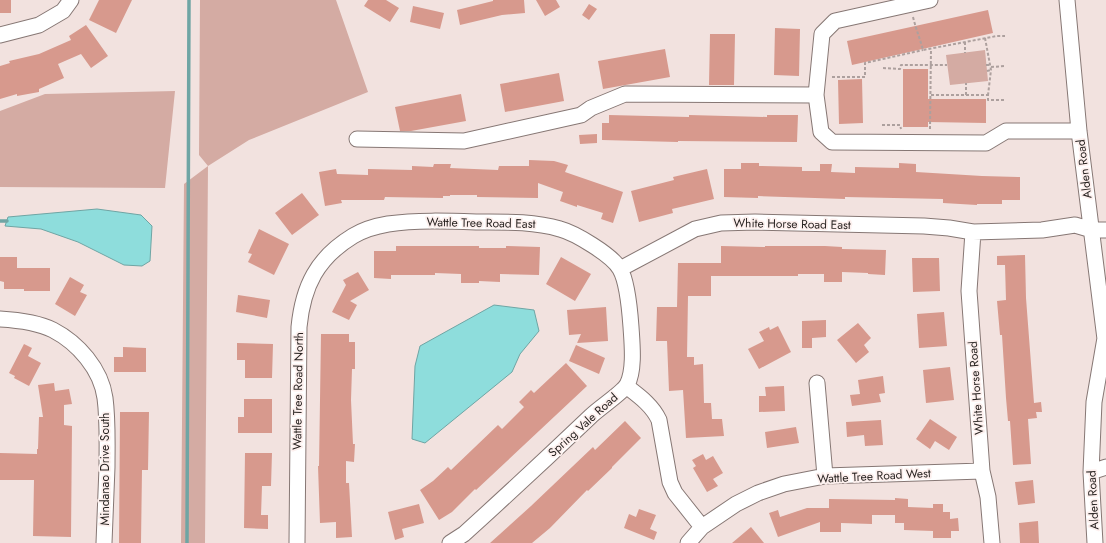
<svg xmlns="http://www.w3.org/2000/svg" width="1106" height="543" font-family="Jost,sans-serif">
  <rect width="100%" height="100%" fill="#f2e2df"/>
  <path fill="#d4aba3" d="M200 0H336L368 92 249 140 208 166 205 543H181L184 184 208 166 199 155Z
    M985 50 988 81 950 85 946 55Z
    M175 91 165 188 0 187V111L45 94Z"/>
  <path fill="#8edddc" stroke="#6fa5a4" d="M97 209 141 215 152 226 150 261 142 266 124 265 78 242 41 229 5 226 8 217Z
    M494 305 534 310 539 331 520 354 512 372 425 443 412 439 415 366 420 346Z"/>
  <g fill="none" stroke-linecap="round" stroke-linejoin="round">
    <path stroke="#6fa5a4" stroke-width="3.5" d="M0 221H7
      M187 543 189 0"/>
  </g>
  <path fill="#d7998d" d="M0 0H11V13H0Z
    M99 0H132L116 33 89 20Z
    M368 0H386L399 8 390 22 364 6Z
    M493 0H524L525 13 502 15 460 25 457 10 493 1Z
    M536 0H556L560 7 545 16Z
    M589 4 597 9 589 20 582 15Z
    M413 6 444 13 440 29 410 22Z
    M988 10 993 33 852 65 847 41Z
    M86 25 108 56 91 68 81 54 58 64 64 78 39 89V92L17 96V94L0 99V66L10 63 9 61 39 54 71 40 69 36Z
    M775 28 800 29 799 76 774 75Z
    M710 34H735L734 85H709Z
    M665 49 670 77 603 89 598 61Z
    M903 69H928V99H986V123L928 122V127H903Z
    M559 73 564 101 505 112 500 84Z
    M862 79 863 123 839 124 838 80Z
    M461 94 466 121 411 131H400L395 107Z
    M609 115 689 117V115L767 117V115H798L797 142 678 141V142L602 140V123H609Z
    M597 134V143L580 144 579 135Z
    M529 160 554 161 568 165 565 172 623 192 613 223 601 219 603 213 577 205V207L560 201 563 192 538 183V198L477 197V195H450V196H443V198L385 197 384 200H341L342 203 325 206 319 172 336 169 337 174 368 175V169L412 170V166L433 167 434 164H451L450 168 498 170 499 166H529Z
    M741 163H759V166L802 167V171H820V164H832L831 172 855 173V167L899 168V163L916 164V172L982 176 1020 177V200H1002V204H977V205L943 203V199L845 197V199L758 196V198L724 197V169H741Z
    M707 169 714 199 672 209 673 213 639 222 631 191 674 180 673 177Z
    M302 193 319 215 292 235 275 213Z
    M259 229 289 244 274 275 248 262 252 254 248 253Z
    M396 246H479V248H506V246L540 247 539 275 500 274V282L479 281V283H461V274L435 273V275H391V279L374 278V251H396Z
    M721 246 765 247V246H825L842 247V249L886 250 885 275 868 274V273L842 272V282H824V274H798V276H711V296H688L687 357H694V365L703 364 704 403H711L712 419H722L724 436 686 438 683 390 669 391 667 341H656L657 307H677L678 263H721Z
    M1025 255 1026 298 1034 403 1041 402 1042 412H1036L1037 418 1028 419 1031 464 1013 465 1010 421H1008L1006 398 1002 335H1000L997 301 1006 300 1005 265H997V256Z
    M0 257H17V268H50V291H24V289H4V282L0 281Z
    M561 257 591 274 575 301 546 284Z
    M912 258H939L940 291 913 292Z
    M358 272 369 290 350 301 357 305 349 320 332 312 346 285 343 280Z
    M70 277 84 285 80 292 87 295 75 316 55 304Z
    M238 295 270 300 267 318 236 312Z
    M606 307 608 341 577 343 581 334 569 335 567 310Z
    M944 312 947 346 919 348 917 314Z
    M826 320V337L812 338V348H802V321Z
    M858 323 871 338 864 345 869 352 856 363 837 340Z
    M778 326 791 352 759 369 748 349 764 341 759 332 769 327 770 330Z
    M321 334H349V342H355V369H352L351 400 353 444H355L354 462 346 461V483H349L352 537 336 538V522L320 523 318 466H319Z
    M237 343 273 344 272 378H245V360H237Z
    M24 344 32 348 28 356 41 363 29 386 14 378 15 376 9 373Z
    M576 345 605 358 599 374 569 361Z
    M123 347 146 348V372H114V357H123Z
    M566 363 587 386 476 490 475 489 452 512 439 520 420 490 433 481 448 467 451 470 498 425 502 429 524 407 519 402 531 390 534 393Z
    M950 367 954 400 926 403 923 370Z
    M883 376 885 393 879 394 881 402 852 406 850 395 860 394 858 380Z
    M54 383 55 391 69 389 72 404 64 405V425L72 426 71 537 33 536 34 480H0V453L37 454V449H38L39 417H43L38 385Z
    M784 386 785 411 759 412V396H766L765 387Z
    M244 399H272V433H238V417H244Z
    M120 412H149L148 470H142L141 543H119Z
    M930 419 957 437 949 450 935 441 930 449 916 439Z
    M881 420 883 445 865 446 864 435 847 437 846 422Z
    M625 421 641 438 612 467V468L588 491 587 490 550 528 532 543H490L531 506 593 447 595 450Z
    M796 427 799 443 767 448 765 432Z
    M245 453H272L271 486H262L261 515H268V529L244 528Z
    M703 454 706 460 713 456 723 473 713 479 718 486 707 492 693 468 696 466 692 460Z
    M1033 480 1035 503 1018 505 1015 482Z
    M895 498 908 499V507L933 508V504H943V512H950V519L958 518 959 531H951V538H933V531L904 530V523H895V515H872V524L841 523V532H820V522L778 537 769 513 778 510 780 517 807 508H829V499L895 500Z
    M419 504 424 523 402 529 404 537 395 540 388 512Z
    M639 509 656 515 650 529 657 532 654 540 624 528 629 514 636 517Z
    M1038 521 1039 543H1020L1019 523Z
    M751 527 764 543H732Z"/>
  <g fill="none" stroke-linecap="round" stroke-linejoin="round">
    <g stroke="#867774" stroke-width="17">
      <path id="minor" d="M930 0 835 21 822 34 816 95 821 132 832 142 986 143 1006 131H1079
        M1067 0 1079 131 1106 347
        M0 35 39 25 63 11 71 0
        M357 139 464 141 581 115 591 108 625 94 816 95
        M973 232 969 291 982 471 988 497 992 543
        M620 269 695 229 721 223 755 222 924 226 949 228 973 232 1042 230 1075 225 1092 230H1106
        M0 319C17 320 37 322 53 330 78 343 101 369 105 398 108 421 107 444 107 467 106 492 105 518 104 543
        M817 383 825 476
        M626 386C639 396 652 405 659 420L670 482 675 493 702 527
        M1091 472 1106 467
        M297 543 299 327C303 286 317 258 353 236 363 230 376 226 388 224 416 220 447 221 476 222 504 222 533 221 560 229 575 233 612 255 620 269 627 281 630 313 631 327 632 343 635 370 627 385 622 393 599 408 591 416 549 456 507 495 464 534L450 543
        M688 543 702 527 736 504 758 493 784 484 825 476 982 471
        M1095 543 1091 472 1094 402 1105 338"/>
    </g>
    <path stroke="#ada09e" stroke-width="2" stroke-dasharray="3 2" stroke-linecap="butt" d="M913 17C916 29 920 39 923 50L997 36H1005
      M985 38 991 70 988 95
      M965 42V53
      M986 65H990
      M991 67 1005 66
      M883 68 900 69 901 65H947
      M987 71 991 70
      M832 77H865V63L923 50
      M931 95H988V100H1006
      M966 95V83
      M882 125H900L901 129
      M930 129 931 49"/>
    <use href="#minor" stroke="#fff" stroke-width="15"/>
  </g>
  <g text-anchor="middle" stroke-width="3.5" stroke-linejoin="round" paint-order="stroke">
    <g font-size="12" fill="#282321" stroke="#fdf0ee">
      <text transform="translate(1084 169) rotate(-97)" y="4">Alden Road</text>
      <text transform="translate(481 223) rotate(1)" y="4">Wattle Tree Road East</text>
      <text transform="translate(792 224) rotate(1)" y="4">White Horse Road East</text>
      <text transform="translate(976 388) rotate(-94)" y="4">White Horse Road</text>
      <text transform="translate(298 391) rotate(-89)" y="4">Wattle Tree Road North</text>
      <text transform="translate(583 425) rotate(-42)" y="4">Spring Vale Road</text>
      <text transform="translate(105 469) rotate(-90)" y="4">Mindanao Drive South</text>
      <text transform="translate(874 476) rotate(-3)" y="4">Wattle Tree Road West</text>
      <text transform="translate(1093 500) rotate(-93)" y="4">Alden Road</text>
    </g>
  </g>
</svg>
